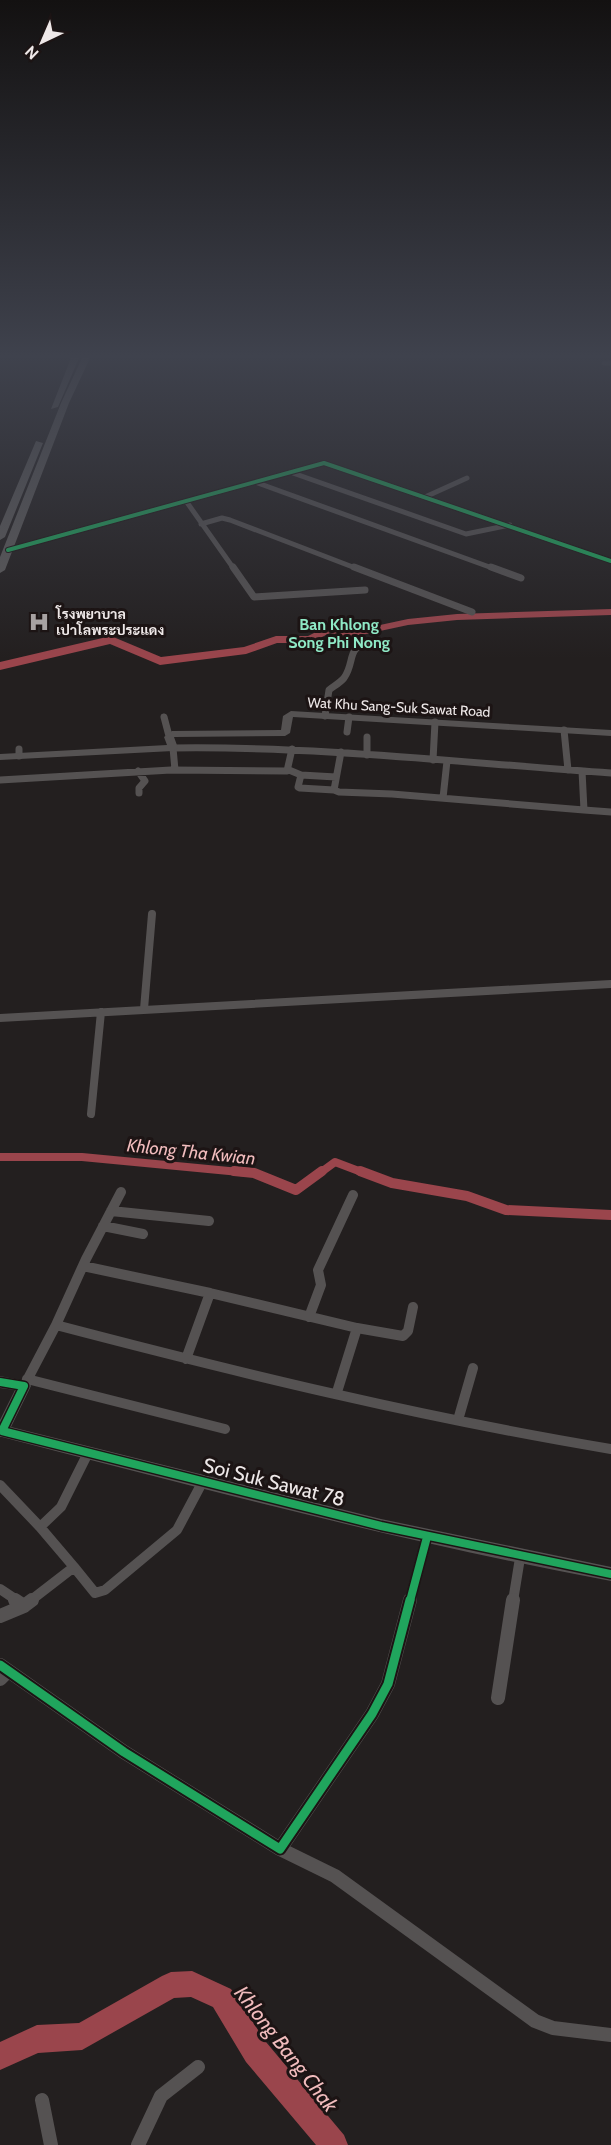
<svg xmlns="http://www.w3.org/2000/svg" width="611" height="2145" font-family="Cabin,Sarabun,sans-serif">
  <rect width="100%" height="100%" fill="#231f1f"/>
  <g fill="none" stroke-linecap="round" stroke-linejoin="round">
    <path stroke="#9a454c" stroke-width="8" d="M0 1157H82L250 1173
      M320 1173 335 1162 364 1173"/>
    <path stroke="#9a454c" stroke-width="10" d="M234 1171 254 1173 296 1190 322 1171
      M360 1171 392 1183 467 1196 506 1210 611 1215"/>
    <path fill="#9a454c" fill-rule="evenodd" d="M611 609V615L457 620 408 625 352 637 330 633 310 643H277L246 654 160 665 110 644 0 670V662L111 636 161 657 244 647 276 636H308L328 626 352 631 408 619 457 614Z
      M192 1971 231 1989 266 2042 344 2135 348 2145H316L246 2062 213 2007 191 1997 174 1998 82 2050 38 2053 0 2070V2042L37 2025 79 2023 162 1976 171 1972Z"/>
    <path stroke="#555252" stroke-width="5" d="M604 363H611
      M290 472 466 534 510 525
      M255 482 495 569
      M425 497 467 478
      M186 501 234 569
      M201 524 222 518 230 520 358 569
      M8 550 324 463 611 561"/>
    <path stroke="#555252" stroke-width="7" d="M233 567 254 597 365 590
      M354 567 472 612
      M491 567 521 578
      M325 716 329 690C334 686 340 683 344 678 356 661 345 647 371 642
      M164 717 169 736
      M564 730 568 770
      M347 732 349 717
      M367 737V755
      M19 749V756
      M341 752 334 790 339 792 392 794 584 810 582 771
      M433 760 435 722
      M175 770 173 748C320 746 465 763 611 773
      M289 770 301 775 336 777
      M138 771 145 781 139 788V793
      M301 775 298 787 300 788 334 790
      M0 780 171 770 287 771 292 749
      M443 798 447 761
      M584 810 611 812"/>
    <path stroke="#555252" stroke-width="8" d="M144 1009 152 914
      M0 1018 611 984
      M91 1114 101 1012"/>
    <path stroke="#555252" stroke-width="10" d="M111 1211 209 1221
      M103 1226 143 1234
      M83 1266 210 1293 186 1359
      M210 1293 357 1328 337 1392
      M309 1317 321 1285 318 1270 353 1195
      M56 1325 86 1259 121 1192
      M357 1328 403 1336 408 1331 413 1307
      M27 1379 225 1429
      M24 1386 56 1325C239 1373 424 1418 611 1449
      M458 1420 473 1368
      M0 1485 40 1527 61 1507 88 1453
      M74 1567 95 1593 105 1590 177 1530 203 1481
      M0 1589 18 1601
      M30 1601 74 1567 40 1527
      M410 1601 427 1537
      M513 1601 520 1558"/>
    <path stroke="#555252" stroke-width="14" d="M15 1600 24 1606
      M0 1616 24 1606 32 1600
      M0 1665 124 1752 280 1849 372 1714 388 1684 410 1600
      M0 1679 8 1671
      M498 1698 513 1600
      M280 1849 335 1876 535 2021 553 2028 611 2035
      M42 2100 51 2145
      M138 2145 161 2096 198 2067"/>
    <path fill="#555252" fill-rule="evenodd" d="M291 711 611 730V736L293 717 290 733 285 736 174 737 178 748 173 751 0 760V754L167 745 164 737 172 731 281 730 283 716Z
      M0 1376 29 1382 31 1386 11 1427 381 1519 611 1567V1581C406 1543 204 1489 2 1437H0V1420L15 1390 0 1388Z"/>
    <path fill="#5e5c5c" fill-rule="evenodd" d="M71 358H79L58 407 51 409Z
      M82 358H90L69 403 5 570 0 573V557L61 403Z
      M36 441 43 443 5 537 0 540V526Z"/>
    <g stroke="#1c1414" stroke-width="6">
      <path id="cycleway-far2" d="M8 550 324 463 611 561"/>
    </g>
    <g stroke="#1c1414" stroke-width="11">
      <path id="cycleway-far1" d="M0 1382 24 1386 2 1431 381 1526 611 1574
        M410 1601 427 1537"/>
    </g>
    <g stroke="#1c1414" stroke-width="13">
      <path id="cycleway" d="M0 1665 124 1752 280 1849 372 1714 388 1684 410 1600"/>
    </g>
    <use href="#cycleway-far2" stroke="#20a55d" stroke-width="4"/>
    <use href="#cycleway-far1" stroke="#20a55d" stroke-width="8"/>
    <use href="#cycleway" stroke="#20a55d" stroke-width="9"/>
  </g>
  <linearGradient id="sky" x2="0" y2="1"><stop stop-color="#131111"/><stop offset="0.54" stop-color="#3f424d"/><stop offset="1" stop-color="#3f424d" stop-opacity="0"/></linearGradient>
  <rect width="611" height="659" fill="url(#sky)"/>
  <defs>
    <g id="hospital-bare" transform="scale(1.62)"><path d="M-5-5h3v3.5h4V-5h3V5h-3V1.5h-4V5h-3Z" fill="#a7a2a2" stroke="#1c1414" stroke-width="2.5" paint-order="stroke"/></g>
  </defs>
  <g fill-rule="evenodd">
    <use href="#hospital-bare" x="39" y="622"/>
  </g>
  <g text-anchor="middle" stroke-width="6" stroke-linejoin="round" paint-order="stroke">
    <g font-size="14" font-weight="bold" fill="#eee8e8" stroke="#1c1414" text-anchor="start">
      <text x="56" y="619">โรงพยาบาล<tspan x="56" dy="16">เปาโลพระประแดง</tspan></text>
    </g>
    <g font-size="14" fill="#eee8e8" stroke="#1c1414">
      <text transform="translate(399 707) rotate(3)" y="5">Wat Khu Sang-Suk Sawat Road</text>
    </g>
    <g font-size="16" font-weight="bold" fill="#8fe9c6" stroke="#1c1414">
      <text x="339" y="630">Ban Khlong<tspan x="339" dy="18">Song Phi Nong</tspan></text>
    </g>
    <g font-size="18" font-style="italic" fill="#f1bcbd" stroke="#1c1414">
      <text transform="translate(191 1152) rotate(6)" y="6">Khlong Tha Kwian</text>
    </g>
    <g font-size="20" fill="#eee8e8" stroke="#1c1414">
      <text transform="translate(274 1482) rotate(14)" y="7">Soi Suk Sawat 78</text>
    </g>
    <g font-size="21" font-style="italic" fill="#f1bcbd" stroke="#1c1414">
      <text transform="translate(286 2049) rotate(52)" y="7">Khlong Bang Chak</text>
    </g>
  </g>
  <g transform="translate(42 42) rotate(224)" stroke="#1c1414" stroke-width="4.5" paint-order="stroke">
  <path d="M0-4.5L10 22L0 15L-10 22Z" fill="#eee8e8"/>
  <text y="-9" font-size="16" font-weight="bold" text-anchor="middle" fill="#eee8e8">N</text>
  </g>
</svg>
